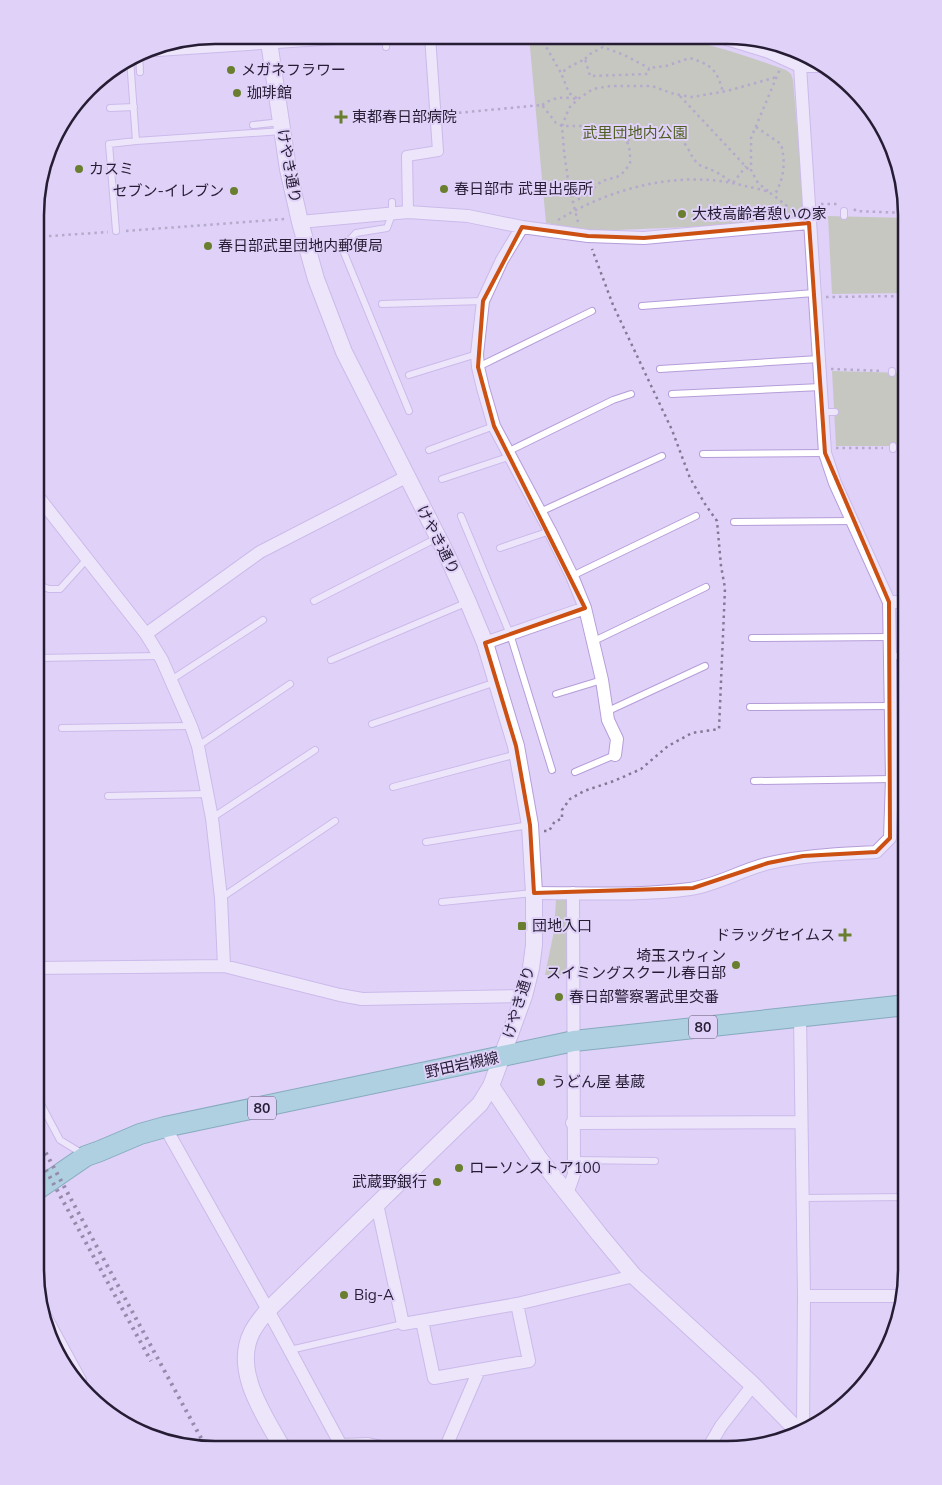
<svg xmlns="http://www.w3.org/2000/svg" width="942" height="1485" font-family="Mulish,'Noto Sans JP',sans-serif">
  <rect width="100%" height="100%" fill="#dfd1f7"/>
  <path fill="#a9bb7f" d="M529 36H663C705 41 746 56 786 70L791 74 793 80 804 209 796 219 712 226 617 230H585L546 223Z
    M828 216 907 218V293L832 294Z
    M832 371 907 373V446H836Z
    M556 900H567V975H545L554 931Z"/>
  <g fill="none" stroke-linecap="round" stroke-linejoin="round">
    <g stroke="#b59dda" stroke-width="8">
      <path id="service" d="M386 36V47
        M139 53 140 72
        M110 108 134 107
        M253 125 281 122
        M136 141 282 131
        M392 202V214L387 228 356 233 342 248 409 411
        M844 216V211
        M116 231 109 144 136 141 130 59
        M382 304 483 301
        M642 306 814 293
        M478 367 592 311
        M660 369 819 359
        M892 373V371
        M409 375 477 354
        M672 394 821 387
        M823 412H835
        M893 446V449
        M429 450 494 426
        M509 451 613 400 631 394
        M703 454 825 453
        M442 479 511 456
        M540 512 662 456
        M461 516 510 634 552 770
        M734 522 853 521
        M500 548 550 531
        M572 576 696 516
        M36 584 49 589H60L87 559
        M314 601 437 538
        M752 638 889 637
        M594 641 706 587
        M890 656H907
        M36 658 159 656
        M331 660 468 602
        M171 680 263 620
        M556 694 602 680
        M750 707 891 706
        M608 711 705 666
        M372 724 496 682
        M62 728 190 726
        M198 746 290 684
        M575 772 615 755
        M754 781 892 779
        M393 787 517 754
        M108 796 208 794
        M212 818 315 750
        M426 842 529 825
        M221 898 335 821
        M442 902 533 893
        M35 1093 60 1140 83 1154
        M573 1160 655 1161
        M802 1198 907 1197
        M290 1350 403 1324"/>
    </g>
    <g stroke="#b59dda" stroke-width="12">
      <path id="pedestrian" d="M408 212 407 156 438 151 430 36"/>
    </g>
    <g stroke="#b59dda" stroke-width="14">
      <path id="minor" d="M717 36 769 52 800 66H821
        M142 51 381 35
        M300 222 408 212 468 216 522 227 588 236 644 238 809 223
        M522 227 502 260 483 301 477 354 478 367 483 388 494 426 550 531 572 576 585 608 602 680 608 720 617 739 615 755
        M36 494 146 634 162 660 191 726 198 746 212 818 221 898 224 966
        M889 602H907
        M146 634 260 552 406 477
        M485 643 585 608
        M534 893C586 893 639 896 690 889 718 885 743 869 770 863 805 855 841 854 876 852L890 838 892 779 889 602 835 483 825 453 800 66
        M35 968 224 966 340 995 362 999 524 996
        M800 1016 804 1296 803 1431
        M572 1123 801 1122
        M165 1127 268 1310 343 1449
        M567 1194 574 1174 573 893
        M377 1204 403 1324 517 1304 634 1276
        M804 1296H903
        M44 1314 80 1380
        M422 1321 434 1378 529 1361 517 1304
        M341 1445 368 1444 390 1449
        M445 1449 479 1370
        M707 1450 721 1426 753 1385"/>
    </g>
    <g stroke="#b59dda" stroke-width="18">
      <path id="tertiary" d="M268 35 288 169 300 222 316 279 344 352 446 553 468 602 485 643 516 746 530 825 534 893V945L531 968 524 996 491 1086 480 1104 268 1310C262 1317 256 1324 252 1332 232 1371 265 1416 283 1449
        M491 1086 539 1158 599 1234 634 1276 753 1385 800 1433"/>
    </g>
    <g stroke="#1c7a78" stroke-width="22">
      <path id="primary" d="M35 1191 86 1156 100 1151 140 1134 165 1127 574 1041 907 1005"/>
    </g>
    <path stroke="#847897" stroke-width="2.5" stroke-dasharray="2.5 4" stroke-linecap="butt" d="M540 36 561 73 571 66 585 59 590 76 648 74 649 68 666 66 690 58C712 65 717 70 723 92
      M585 59 590 54 603 47 624 55 649 68
      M680 96 750 171
      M542 105C556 96 562 97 578 99L569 93 561 73
      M446 114 542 105 556 123 562 126H586L619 135 627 141 630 152V163L625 171 617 177 602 181 581 198 573 202
      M756 127 781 144C786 163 784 179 774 196
      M627 141C648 128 668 121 685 144 690 151 692 158 698 164 702 167 708 168 712 170 720 174 726 178 733 183L746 166
      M768 191 758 183 751 170V138L780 69
      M821 204H838
      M854 209 856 211 907 213
      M558 220C613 187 682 169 745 186 753 188 763 189 770 193 779 199 786 206 795 212
      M578 222 569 187 564 151 562 126 569 108 578 99 593 89 610 86H652L674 94 692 97 727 91 777 77
      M126 231 285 219
      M36 237 108 232
      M826 297 907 296
      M831 369 883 371
      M836 448H883
      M544 831H549L555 821 562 819V810L570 799 584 791 614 781 641 769 668 746 692 733 719 729 725 588 721 566 717 521 705 504 690 478 672 430 613 305 592 249"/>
    <use href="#service" stroke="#fff" stroke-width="6"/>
    <use href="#pedestrian" stroke="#fff" stroke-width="10"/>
    <use href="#minor" stroke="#fff" stroke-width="12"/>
    <use href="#tertiary" stroke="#fff" stroke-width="16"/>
    <use href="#primary" stroke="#74cec4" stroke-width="20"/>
    <path stroke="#3f344e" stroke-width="4" stroke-dasharray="2.5 5" stroke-linecap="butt" d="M35 1133 207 1449
      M35 1150 151 1361"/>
  </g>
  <path d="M0 0H942V1485H0ZM809 223 825 453 889 602 890 838 876 852 803 856 768 863 693 888 534 893 530 825 516 746 485 643 585 608 494 426 478 367 483 301 522 227 588 236 644 238Z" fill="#dfd1f7" fill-opacity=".55" fill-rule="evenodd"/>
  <path fill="none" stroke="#cb5012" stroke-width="4" stroke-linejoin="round" d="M809 223 825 453 889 602 890 838 876 852 803 856 768 863 693 888 534 893 530 825 516 746 485 643 585 608 494 426 478 367 483 301 522 227 588 236 644 238Z"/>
  <g fill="#697e2e" stroke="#dfd1f7" stroke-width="2">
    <circle cx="231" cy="70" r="5"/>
    <circle cx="237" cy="93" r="5"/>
    <path d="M338.5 109.5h5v5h5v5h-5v5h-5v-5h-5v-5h5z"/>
    <circle cx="79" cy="169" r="5"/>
    <circle cx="444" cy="189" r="5"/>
    <circle cx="234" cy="191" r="5"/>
    <circle cx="682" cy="214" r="5"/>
    <circle cx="208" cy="246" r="5"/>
    <rect x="517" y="921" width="10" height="10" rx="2.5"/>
    <path d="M842.5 927.5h5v5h5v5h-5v5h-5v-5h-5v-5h5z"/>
    <circle cx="736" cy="965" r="5"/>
    <circle cx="559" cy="997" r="5"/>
    <circle cx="541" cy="1082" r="5"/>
    <circle cx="459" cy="1168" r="5"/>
    <circle cx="437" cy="1182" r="5"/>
    <circle cx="344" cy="1295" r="5"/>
  </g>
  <g text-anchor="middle" stroke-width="4" stroke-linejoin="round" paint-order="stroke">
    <g fill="#dfd1f7" stroke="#5e526e" stroke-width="1">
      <rect x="689" y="1015.5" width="28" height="23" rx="4"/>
      <rect x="248" y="1096.5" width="28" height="23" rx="4"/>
    </g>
    <g font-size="14" font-weight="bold" fill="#261c34">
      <text x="703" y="1032">80</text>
      <text x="262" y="1113">80</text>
    </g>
    <g font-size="15" fill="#261c34" stroke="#dfd1f7" text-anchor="start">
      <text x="241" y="75">メガネフラワー</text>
      <text x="247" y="98">珈琲館</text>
      <text x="352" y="122">東都春日部病院</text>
      <text x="89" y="174">カスミ</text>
      <text x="454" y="194">春日部市 武里出張所</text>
      <text x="224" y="196" text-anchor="end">セブン-イレブン</text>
      <text x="692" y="219">大枝高齢者憩いの家</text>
      <text x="218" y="251">春日部武里団地内郵便局</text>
      <text x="532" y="931">団地入口</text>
      <text x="835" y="940" text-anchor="end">ドラッグセイムス</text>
      <text x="726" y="961" text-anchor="end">埼玉スウィン<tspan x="726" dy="17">スイミングスクール春日部</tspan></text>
      <text x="569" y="1002">春日部警察署武里交番</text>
      <text x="551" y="1087">うどん屋 基蔵</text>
      <text x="469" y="1173">ローソンストア100</text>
      <text x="427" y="1187" text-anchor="end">武蔵野銀行</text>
      <text x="354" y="1300">Big-A</text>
    </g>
    <g font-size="15" fill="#4e5e1e" stroke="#dfd1f7">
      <text x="635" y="138">武里団地内公園</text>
    </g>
    <g font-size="15" fill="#261c34" stroke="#dfd1f7">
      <text transform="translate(289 166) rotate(80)" y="5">けやき通り</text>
      <text transform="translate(438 540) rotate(63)" y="5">けやき通り</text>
      <text transform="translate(519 1002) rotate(-73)" y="5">けやき通り</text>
      <text transform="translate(462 1065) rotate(-12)" y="5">野田岩槻線</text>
    </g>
  </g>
  <path d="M0 0H942V1485H0ZM215 44H727A171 171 0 0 1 898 215V1270A171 171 0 0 1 727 1441H215A171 171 0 0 1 44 1270V215A171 171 0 0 1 215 44Z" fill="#dfd1f7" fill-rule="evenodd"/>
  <path fill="none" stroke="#261c34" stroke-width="2.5" d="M215 44H727A171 171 0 0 1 898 215V1270A171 171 0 0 1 727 1441H215A171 171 0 0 1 44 1270V215A171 171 0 0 1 215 44Z"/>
</svg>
